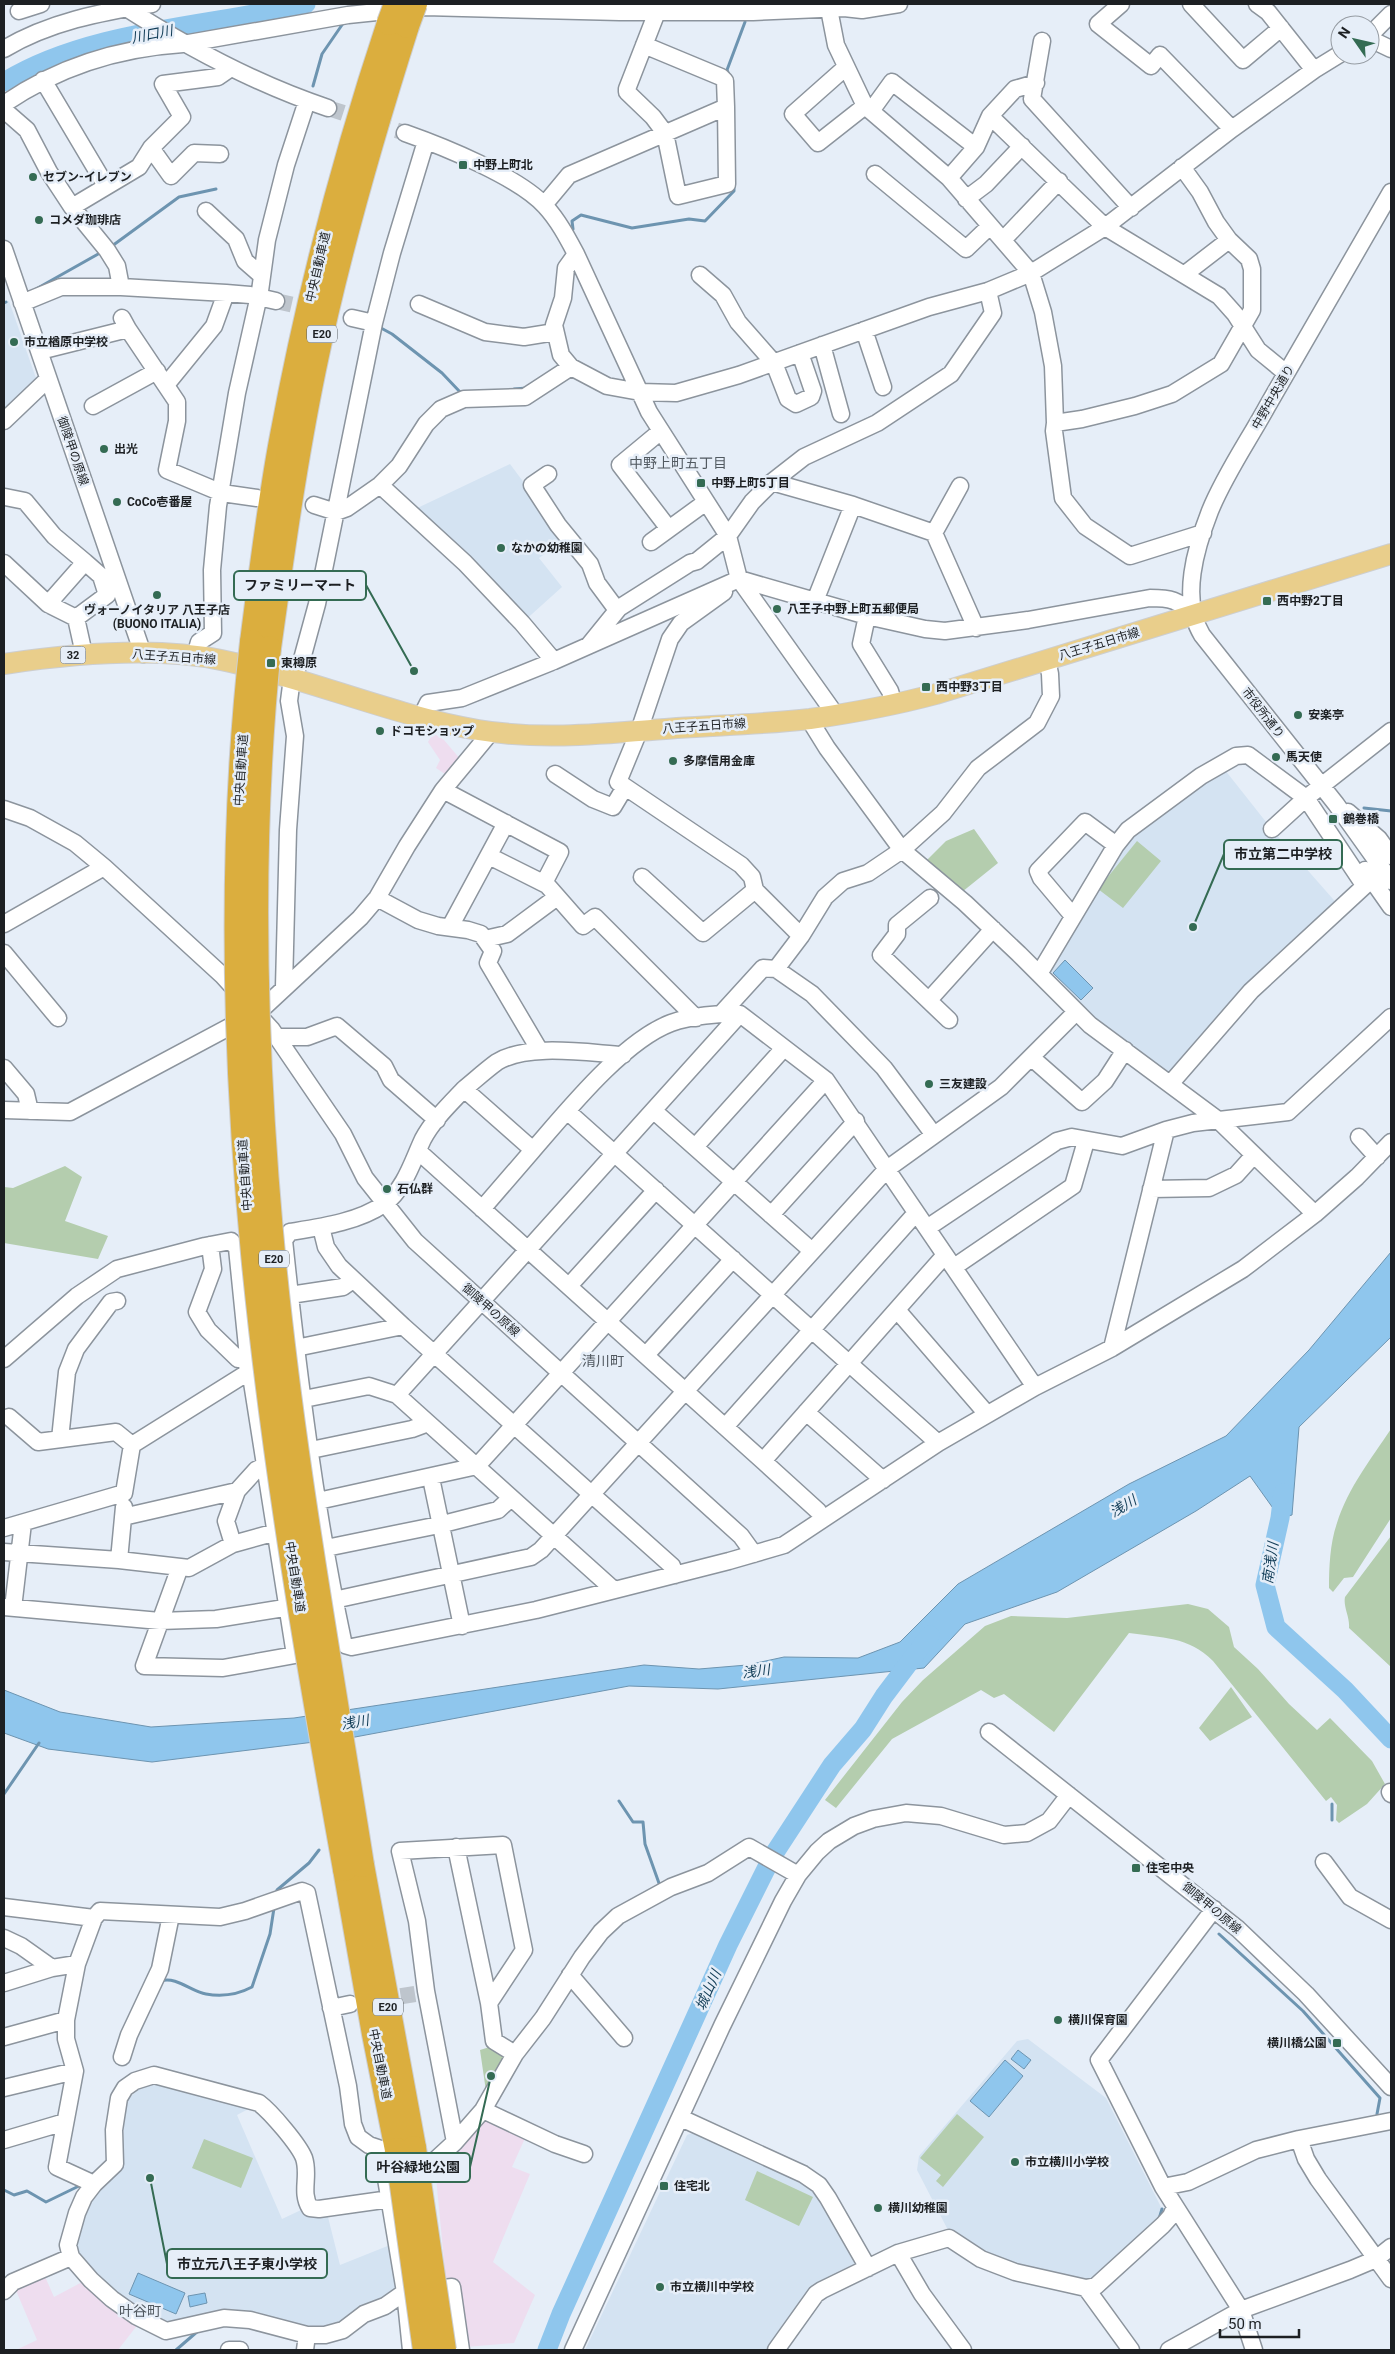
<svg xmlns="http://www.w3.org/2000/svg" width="1395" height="2354" font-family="Roboto,'Noto Sans JP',sans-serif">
  <rect width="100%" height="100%" fill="#e6eef8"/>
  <path fill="#eeddef" d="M433 733 444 740 461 760 448 776 436 768 440 760 428 742Z
    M484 2116 526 2136 512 2167 530 2174 493 2262 535 2295 514 2343 466 2347 457 2281H446L435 2167Z
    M43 2272 54 2297 86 2280 139 2323 118 2350H16L37 2340 15 2288Z"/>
  <path fill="#d4e3f2" d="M9 301 37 381 4 412V303Z
    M510 464 566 539 539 558 562 587 522 623 409 512Z
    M1221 765 1274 832 1340 907 1171 1083 1039 974 1116 845Z
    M1028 2039 1106 2098 1162 2209 1158 2221 1094 2279 1078 2281 1003 2261 979 2252 949 2232 917 2170 919 2156 1017 2041Z
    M156 2081 254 2106 237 2115 282 2219 301 2210 309 2217H328L340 2265 390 2245 397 2289 385 2302 343 2323 314 2331 253 2316 166 2325 150 2319 102 2283 76 2254 73 2242 90 2197 121 2166 125 2113 129 2098 146 2083Z
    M695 2132 804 2182 816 2190 857 2265 768 2350H585L687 2135Z"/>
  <path fill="#b4cdae" d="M974 829 998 863 957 896 921 866 946 841Z
    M1137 841 1161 861 1123 908 1098 889Z
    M65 1166 82 1177 65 1221 108 1236 98 1259 4 1243V1187L13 1188Z
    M1391 1429V1518L1353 1577 1344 1578 1333 1592 1329 1588C1329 1567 1330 1543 1337 1523 1348 1488 1371 1459 1391 1429Z
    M1391 1536V1667L1349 1628C1350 1617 1343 1607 1345 1597Z
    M1188 1604 1208 1609 1229 1627 1234 1647 1258 1669 1289 1704 1317 1730 1330 1718 1372 1761 1385 1784 1367 1804 1339 1823 1336 1820 1337 1805 1331 1797 1326 1801 1213 1661C1188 1636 1162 1638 1129 1633L1054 1732 1004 1694 994 1698 981 1690 892 1739 836 1808 825 1800 902 1702 923 1680 985 1626 1011 1616 1067 1618Z
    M1231 1687 1252 1717 1210 1741 1199 1728Z
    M493 2046 511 2055 487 2098 480 2050Z
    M957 2114 984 2137 943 2187 936 2181 941 2175 920 2158Z
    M204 2139 253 2158 241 2188 192 2168Z
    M757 2171 813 2197 799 2226 745 2200Z"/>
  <path fill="#8fc6ed" stroke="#6d94b0" d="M1065 960 1093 988 1081 1000 1053 973Z
    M1391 1252V1337L1299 1427 1292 1515 1280 1518 1250 1476 1196 1511 1057 1592 965 1624 924 1668 718 1689 629 1686 355 1737 152 1762 48 1749 4 1733V1690L60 1712 151 1727 294 1718 644 1665 699 1669 747 1665 784 1657 858 1658 900 1642 958 1584 1129 1484 1226 1436 1309 1350Z
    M1018 2050 1031 2060 1024 2069 1011 2059Z
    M1005 2060 1023 2076 989 2117 970 2101Z
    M138 2273 185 2293 176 2314 129 2294Z
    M205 2293 207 2303 190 2307 188 2296Z"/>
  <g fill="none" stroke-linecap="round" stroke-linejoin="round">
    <path stroke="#6d94b0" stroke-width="3" d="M732 81 727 70 745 22
      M313 86 322 54 344 22
      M573 229 572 221 581 215 632 228 689 219 705 221 734 191V184
      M112 246 179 197 216 189
      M36 289 100 253
      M4 303 6 302
      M381 328 392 334 442 373 461 393
      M514 389 527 388
      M1364 808 1391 811
      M4 1794 39 1743
      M619 1801 633 1822H643L645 1844 660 1886
      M1332 1820V1804
      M276 1895 277 1890 309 1863 319 1850
      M1219 1934 1303 2011 1380 2098 1377 2114
      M161 1981C176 1976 192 1992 206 1994 223 1997 237 1995 252 1987L270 1934 274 1908
      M4 2190 14 2195 27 2191 46 2202 81 2185
      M1159 2219 1162 2209
      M176 2350 198 2331"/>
    <path stroke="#8fc6ed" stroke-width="19" d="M4 82C88 30 209 26 306 4
      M1283 1493 1280 1518 1265 1585 1276 1627 1345 1690 1391 1739
      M547 2350 561 2314 728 1945 772 1857 832 1765 863 1729 884 1696 930 1635"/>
    <path stroke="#bec5cd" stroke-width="16" stroke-dasharray="16 8" stroke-linecap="butt" d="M328 108 405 133
      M276 301 352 318
      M377 2000 415 1994"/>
    <g stroke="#8c949d" stroke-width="19">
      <path id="minor" d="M120 4C185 46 253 83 328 108
        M1121 4 1098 24 1151 66 1160 55 1232 129
        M1191 4 1243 60 1281 28
        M1257 4 1268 12 1314 70
        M829 9 836 45 865 106 949 178 1031 273 1043 312 1053 366 1055 423 1054 431 1063 498 1085 526 1130 556 1203 533
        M19 11 41 4
        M657 12 627 89V92L653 117 665 133 678 196 727 184 726 107
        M1370 35 1391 14
        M1370 39 1391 49
        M1042 41 1032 99 1131 208
        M4 49C49 22 101 12 152 4
        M846 67 793 114 818 143 865 106
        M43 80 106 186
        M4 104C58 67 119 48 183 44L348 15 425 7 620 12H753L844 8 862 10 899 4
        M4 110 27 130 49 172 72 207 107 250 117 266 121 287
        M871 111 892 82 976 147
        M990 116 1105 227 1219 296 1235 314 1258 350 1286 373
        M405 133C442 146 519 177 545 206 558 220 567 237 576 254L649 412 728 536 739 579 835 714
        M151 148 171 176 194 153 220 154
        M875 174 966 249 990 226
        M949 178 976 147 990 116 1015 89 1036 83
        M1391 192C1350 263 1309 334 1268 405 1249 440 1225 474 1210 511 1196 547 1180 599 1202 635L1336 804 1391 881
        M966 199 986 184 1022 146
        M544 205 569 175 726 107 725 81 721 77 644 45
        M72 207 139 167 151 148 182 117 163 84 218 77 231 68
        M206 211 236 239 245 261 261 275
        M1003 240 1059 181
        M4 249 143 654
        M1185 274 1229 240
        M700 275 723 295 738 322 774 363 788 399 796 404 811 397 813 391 800 353
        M22 303 61 287H121L226 293 250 295 276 301
        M419 304 485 332 524 337 555 332
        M352 318 374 323
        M128 329 177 402V421L167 470 222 493 257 498
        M864 330 883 387
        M822 345 841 414
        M40 351 128 329 122 318
        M571 367 561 355 554 325 563 298 566 268 576 254
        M166 385 214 326 226 293
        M93 406 157 371
        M4 421 48 379
        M1055 423 1082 419 1135 406 1172 394 1221 364 1252 310V269L1249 259 1229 240 1216 222 1200 192 1182 167
        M661 431 620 465 669 529
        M548 474 532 485 558 525 590 564 597 583 617 610
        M772 482 853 505 934 533
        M380 485 465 563 522 623 554 661
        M960 486 934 533 976 628
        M5 497 25 501 54 536 85 562 48 604
        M314 505 336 512 347 508 380 485 399 466 426 424 441 409 464 399 525 397 571 367 607 386 640 392 676 393 739 375 929 307 988 291 1031 273 1105 227 1232 129 1314 70 1340 54
        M651 542 706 502
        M4 563 48 604 76 618 84 654
        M724 592 681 623 670 639 639 731 618 782 741 865 752 877 755 890 801 936
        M815 601 853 505
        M867 616 861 644 890 691 894 704
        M76 618 107 595 101 576 85 562
        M589 645 619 608 690 563 697 561 728 536 752 502 772 482 804 457 877 423 951 374 993 313 988 291
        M195 656 199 642 213 633 212 570 218 506 237 393 260 291 267 240 286 165 307 101
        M421 717 428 703 462 698 554 661 739 579 867 616 925 629 945 631 1028 620 1150 598C1171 598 1178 600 1192 614
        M809 719 827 748 902 850 965 903 1019 954 1090 1025 1218 1120 1315 1214
        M555 774 593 799 613 807 625 787
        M443 790 560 852 544 883
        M4 809 30 818 75 843 104 867 223 976 272 1030 343 1134 365 1178 415 1241 741 1536 754 1554
        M1348 812 1379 839 1391 856
        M1272 829 1306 798 1391 731
        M489 856 547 885 583 926 595 917 696 1018
        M1365 870 1391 907
        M642 877 703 933 755 890
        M377 898 418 920 438 926 468 930 481 934 493 951 488 963 540 1051
        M930 898 897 925V934L881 955 949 1020
        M1073 916 1041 878 1038 871 1085 822 1116 845
        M4 924 104 867
        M450 927 506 823
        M485 939 507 934 557 897
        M4 953 58 1018
        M776 969 812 994 884 1068 934 1135
        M1039 974 1116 845 1128 830 1201 776 1236 756 1248 755 1306 798 1364 885
        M284 987 288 830 295 736 289 701 292 678 302 659 317 604 374 323 392 253 426 141
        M929 1000 993 929
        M722 1013 763 968 776 969 801 936 825 897 843 881 868 873 902 850 943 813 978 768 1037 723 1051 696 1050 674 1047 660
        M277 1037H307L337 1026 384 1066 391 1080 437 1120
        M1032 1058 1082 1102 1105 1081 1125 1050
        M4 1068 26 1094 30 1111
        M1171 1083 1251 991 1371 880
        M464 1089C475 1080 486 1070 497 1062 528 1043 588 1053 623 1055
        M4 1110 70 1112 261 1010 360 918 377 898 407 846 443 790 491 732
        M567 1111 938 1443
        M654 1111 812 1251
        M1359 1137 1377 1157
        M695 1147 784 1048
        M418 1151 763 1461 818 1511 823 1519
        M1151 1189 1209 1188 1236 1175 1254 1155
        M482 1209 533 1150
        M771 1215 856 1121
        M321 1227 326 1247 339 1266 403 1326
        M927 1228 1057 1141 1072 1137 1122 1146 1166 1130 1193 1123 1288 1112 1391 1017
        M210 1245 213 1269 197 1312 208 1330 238 1359 257 1355
        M954 1267 1073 1186 1086 1141
        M569 1286 656 1190
        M290 1295 343 1287 353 1280
        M897 1310 987 1414
        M1112 1348 1166 1130
        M286 1350 403 1326 672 1566 675 1575
        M646 1355 733 1259
        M4 1359 77 1296 117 1269 205 1246 231 1241 237 1248 248 1357 295 1655 223 1668 144 1666 180 1567
        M1035 1387 826 1080 740 1014C720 1013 690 1016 671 1023 623 1041 567 1111 533 1150L464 1089C450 1104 433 1120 423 1139 413 1160 405 1189 384 1204 358 1222 321 1227 290 1232L284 1240C298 1374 315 1509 343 1641L345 1645 352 1647 536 1610 729 1561 784 1545 938 1443 1035 1387 1112 1348 1243 1269 1315 1214 1357 1177 1391 1142
        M397 1395 740 1014
        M304 1399 369 1386 397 1395 614 1590
        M806 1412 883 1480
        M9 1417 38 1442 116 1432 132 1445
        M725 1427 916 1213
        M60 1439 67 1372 76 1349 111 1302 117 1301
        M311 1450 412 1429 428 1423
        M763 1461 945 1255
        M431 1478 462 1626
        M318 1501 477 1466 826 1080
        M123 1517 237 1491
        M4 1528 124 1493 132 1445 247 1373 248 1359
        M233 1544 226 1521 237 1491 256 1470 266 1465
        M326 1548 439 1525 498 1510 511 1498
        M4 1552 119 1560 189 1568 233 1544 276 1532
        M119 1560 124 1507
        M4 1607 160 1621 216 1619 334 1600 531 1557 541 1550 887 1169 1001 1087 1076 1012
        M13 1608 23 1523
        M989 1732 1238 1929 1306 1994 1391 2087
        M1390 1792 1391 1794
        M456 1847 489 2003
        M1324 1862 1350 1897 1391 1920
        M4 1907 94 1918
        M1214 1909 1099 2060 1163 2187 1241 2310 1254 2350
        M4 1938 21 1946 52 1968
        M570 1975 624 2038
        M4 1983 52 1968 77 1964
        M331 2008 350 2004
        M4 2037 66 2020
        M122 2057 129 2035 160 1969 171 1915
        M4 2088 75 2071
        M483 2110 555 2144 584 2154
        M681 2118 803 2174 819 2185 828 2198 868 2268
        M1299 2139 1306 2159 1318 2179 1391 2279
        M4 2140 65 2122
        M455 2142 426 1991 417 1921 400 1851 503 1845 524 1950 489 2003 494 2041 515 2054
        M408 2168 430 2165 455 2142 483 2110 515 2054 543 2018 582 1957 601 1932 618 1916 671 1887 708 1873 749 1847 798 1875
        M94 2184 57 2167 75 2071 66 2039V2020L77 1964 94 1918 100 1911 220 1917 245 1911 302 1891 307 1893 348 2086 353 2124 358 2137 369 2145 381 2149 405 2292 385 2306 364 2314 343 2330 325 2335H307L250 2320 224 2318 166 2331 136 2316 112 2299 91 2280 71 2257 68 2245 77 2213 84 2197 94 2184 115 2164 114 2130 119 2098 125 2088 135 2081 154 2075 259 2103C271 2112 299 2145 304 2158 310 2176 300 2192 310 2208L319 2209 390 2199
        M1163 2187 1188 2182 1256 2150 1299 2139 1391 2121
        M898 2253 922 2294 963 2350
        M1086 2288 1131 2350
        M4 2291 13 2282 71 2257
        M229 2350H240
        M305 2350 307 2335
        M411 2350 405 2292 452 2287 461 2350
        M573 2350 722 2026 783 1901 798 1875 817 1852 829 1841 854 1826 873 1819 906 1813 941 1816 1004 1835 1027 1833 1049 1821 1069 1795
        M776 2350 816 2294 822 2290 898 2253 949 2238 981 2259 1015 2272 1086 2288 1096 2286 1163 2225 1171 2216 1175 2207
        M1169 2350 1241 2310 1350 2270 1376 2259 1391 2247"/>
    </g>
    <g stroke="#cdcecf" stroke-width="22">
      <path id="major" d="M4 664C71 654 154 646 221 660 308 678 391 715 478 730 545 741 610 733 677 728 721 725 766 724 810 719 852 713 895 705 936 694L1391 554"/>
    </g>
    <g stroke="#cdcecf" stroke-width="26">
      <path id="highway" d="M252 642C261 573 269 504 282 436 308 296 344 158 389 23
        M269 648C282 555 295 461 314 369 338 253 371 139 407 26
        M362 1865 414 2148
        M345 1869 374 2034 397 2150"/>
    </g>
    <use href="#minor" stroke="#fff" stroke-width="16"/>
    <use href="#major" stroke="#e9ce8b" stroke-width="20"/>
    <use href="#highway" stroke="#dbae3e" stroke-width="24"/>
    <g stroke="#cdcecf" stroke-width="26" stroke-linecap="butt">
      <path id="highway-bridge" d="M389 23 396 4
        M407 26 415 4
        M252 642C205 1054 272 1465 345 1869
        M269 648C249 841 254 1039 271 1232 290 1444 329 1655 362 1865
        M414 2148 444 2350
        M397 2150 425 2350"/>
    </g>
    <use href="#highway-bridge" stroke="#dbae3e" stroke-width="24"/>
  </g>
  <g fill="#346b53" stroke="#e6eef8" stroke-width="2">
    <rect x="458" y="160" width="10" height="10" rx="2.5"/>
    <circle cx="33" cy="177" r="5"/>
    <circle cx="39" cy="220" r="5"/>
    <circle cx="14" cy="342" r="5"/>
    <circle cx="104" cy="449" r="5"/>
    <rect x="696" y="478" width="10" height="10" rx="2.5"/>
    <circle cx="117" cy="502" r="5"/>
    <circle cx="501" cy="548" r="5"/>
    <circle cx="157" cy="595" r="5"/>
    <rect x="1262" y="596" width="10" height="10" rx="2.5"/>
    <circle cx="777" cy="609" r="5"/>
    <rect x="266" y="658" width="10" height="10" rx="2.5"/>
    <rect x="921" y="682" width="10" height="10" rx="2.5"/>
    <circle cx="1298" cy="715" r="5"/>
    <circle cx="380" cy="731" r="5"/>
    <circle cx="1276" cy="757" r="5"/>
    <circle cx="673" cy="761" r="5"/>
    <rect x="1328" y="814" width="10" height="10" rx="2.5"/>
    <circle cx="929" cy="1084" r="5"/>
    <circle cx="387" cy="1189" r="5"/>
    <rect x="1131" y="1863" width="10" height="10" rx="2.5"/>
    <circle cx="1058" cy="2020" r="5"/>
    <rect x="1332" y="2038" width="10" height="10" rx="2.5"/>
    <circle cx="1015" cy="2162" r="5"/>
    <rect x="659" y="2181" width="10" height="10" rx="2.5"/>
    <circle cx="878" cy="2208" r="5"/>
    <circle cx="660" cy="2287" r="5"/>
  </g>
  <g text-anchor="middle" stroke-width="5" stroke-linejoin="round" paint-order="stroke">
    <g fill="#e6eef8" stroke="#595e63" stroke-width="1">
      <rect x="307" y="325.5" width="30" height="17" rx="4"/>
      <rect x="60.5" y="646.5" width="25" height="17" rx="4"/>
      <rect x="259" y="1250.5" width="30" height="17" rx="4"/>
      <rect x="373" y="1998.5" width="30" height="17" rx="4"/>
    </g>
    <g font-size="11" font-weight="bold" fill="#1d2023">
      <text x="322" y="338">E20</text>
      <text x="73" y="659">32</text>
      <text x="274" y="1263">E20</text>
      <text x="388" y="2011">E20</text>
    </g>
    <g font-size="12" font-weight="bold" fill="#1d2023" stroke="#e6eef8" text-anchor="start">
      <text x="473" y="169">中野上町北</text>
      <text x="43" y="181">セブン-イレブン</text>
      <text x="49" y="224">コメダ珈琲店</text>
      <text x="24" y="346">市立楢原中学校</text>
      <text x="114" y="453">出光</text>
      <text x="711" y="487">中野上町5丁目</text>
      <text x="127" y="506">CoCo壱番屋</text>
      <text x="511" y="552">なかの幼稚園</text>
      <text x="1277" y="605">西中野2丁目</text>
      <text x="787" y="613">八王子中野上町五郵便局</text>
      <text x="157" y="614" text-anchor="middle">ヴォーノイタリア 八王子店<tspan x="157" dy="14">(BUONO ITALIA)</tspan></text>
      <text x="281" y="667">東樽原</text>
      <text x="936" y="691">西中野3丁目</text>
      <text x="1308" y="719">安楽亭</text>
      <text x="390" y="735">ドコモショップ</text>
      <text x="1286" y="761">馬天使</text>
      <text x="683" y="765">多摩信用金庫</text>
      <text x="1343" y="823">鶴巻橋</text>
      <text x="939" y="1088">三友建設</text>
      <text x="397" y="1193">石仏群</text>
      <text x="1146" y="1872">住宅中央</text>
      <text x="1068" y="2024">横川保育園</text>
      <text x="1327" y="2047" text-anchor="end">横川橋公園</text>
      <text x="1025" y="2166">市立横川小学校</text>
      <text x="674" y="2190">住宅北</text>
      <text x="888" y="2212">横川幼稚園</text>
      <text x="670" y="2291">市立横川中学校</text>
    </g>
    <g font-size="12" fill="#1d2023" stroke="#e6eef8">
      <text transform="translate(318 267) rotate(-77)" y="4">中央自動車道</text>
      <text transform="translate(1273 397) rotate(-60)" y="4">中野中央通り</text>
      <text transform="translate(73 451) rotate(71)" y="4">御陵甲の原線</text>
      <text transform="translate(1099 644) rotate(-17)" y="4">八王子五日市線</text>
      <text transform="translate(174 657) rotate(4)" y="4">八王子五日市線</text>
      <text transform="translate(1263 713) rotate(52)" y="4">市役所通り</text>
      <text transform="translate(704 726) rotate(-4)" y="4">八王子五日市線</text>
      <text transform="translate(241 770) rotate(-86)" y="4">中央自動車道</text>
      <text transform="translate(245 1175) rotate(-94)" y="4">中央自動車道</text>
      <text transform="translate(491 1310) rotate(42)" y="4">御陵甲の原線</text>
      <text transform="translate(295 1577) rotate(81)" y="4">中央自動車道</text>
      <text transform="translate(1212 1908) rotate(40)" y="4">御陵甲の原線</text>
      <text transform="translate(380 2064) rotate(79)" y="4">中央自動車道</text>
    </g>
    <g font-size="14" font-style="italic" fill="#123d57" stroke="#e6eef8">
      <text transform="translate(152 34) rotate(-11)" y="5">川口川</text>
      <text transform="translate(1123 1506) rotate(-31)" y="5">浅川</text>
      <text transform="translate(1270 1563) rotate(-82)" y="5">南浅川</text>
      <text transform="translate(756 1671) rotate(-7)" y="5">浅川</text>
      <text transform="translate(355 1722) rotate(-10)" y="5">浅川</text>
      <text transform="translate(708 1990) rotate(-66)" y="5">城山川</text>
    </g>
    <g font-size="14" fill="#515960" stroke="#e6eef8">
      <text x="678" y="468">中野上町五丁目</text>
      <text x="603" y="1366">清川町</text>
      <text x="140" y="2316">叶谷町</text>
    </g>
  </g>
  <path fill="none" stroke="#346b53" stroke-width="2" d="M414 671L366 585M1193 927L1224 854M491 2076L470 2167M150 2178L167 2264"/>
  <g fill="#346b53" stroke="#e6eef8" stroke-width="2">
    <circle cx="414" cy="671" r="5"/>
    <circle cx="1193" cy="927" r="5"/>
    <circle cx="491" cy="2076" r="5"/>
    <circle cx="150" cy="2178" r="5"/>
  </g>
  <g fill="#e6eef8" stroke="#346b53" stroke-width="2">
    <rect x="234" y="571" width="132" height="29" rx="5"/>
    <rect x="1224" y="840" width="118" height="29" rx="5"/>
    <rect x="366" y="2153" width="104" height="29" rx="5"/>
    <rect x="167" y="2249" width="160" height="29" rx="5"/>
  </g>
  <g font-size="14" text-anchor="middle" font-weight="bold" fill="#1d2023">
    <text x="300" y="590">ファミリーマート</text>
    <text x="1283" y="859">市立第二中学校</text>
    <text x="418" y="2172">叶谷緑地公園</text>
    <text x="247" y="2269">市立元八王子東小学校</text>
  </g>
  <rect width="1395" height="2354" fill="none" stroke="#1d2023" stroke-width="10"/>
  <g transform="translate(1355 40) rotate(304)"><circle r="24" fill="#e6eef8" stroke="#969ca3"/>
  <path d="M0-4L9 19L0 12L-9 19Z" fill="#346b53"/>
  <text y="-8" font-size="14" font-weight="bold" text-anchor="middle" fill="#1d2023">N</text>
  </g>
  <path d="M1220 2329v8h79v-8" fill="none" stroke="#1d2023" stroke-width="2.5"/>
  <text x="1228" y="2329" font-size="15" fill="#1d2023" stroke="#e6eef8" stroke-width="4" paint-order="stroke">50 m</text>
</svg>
